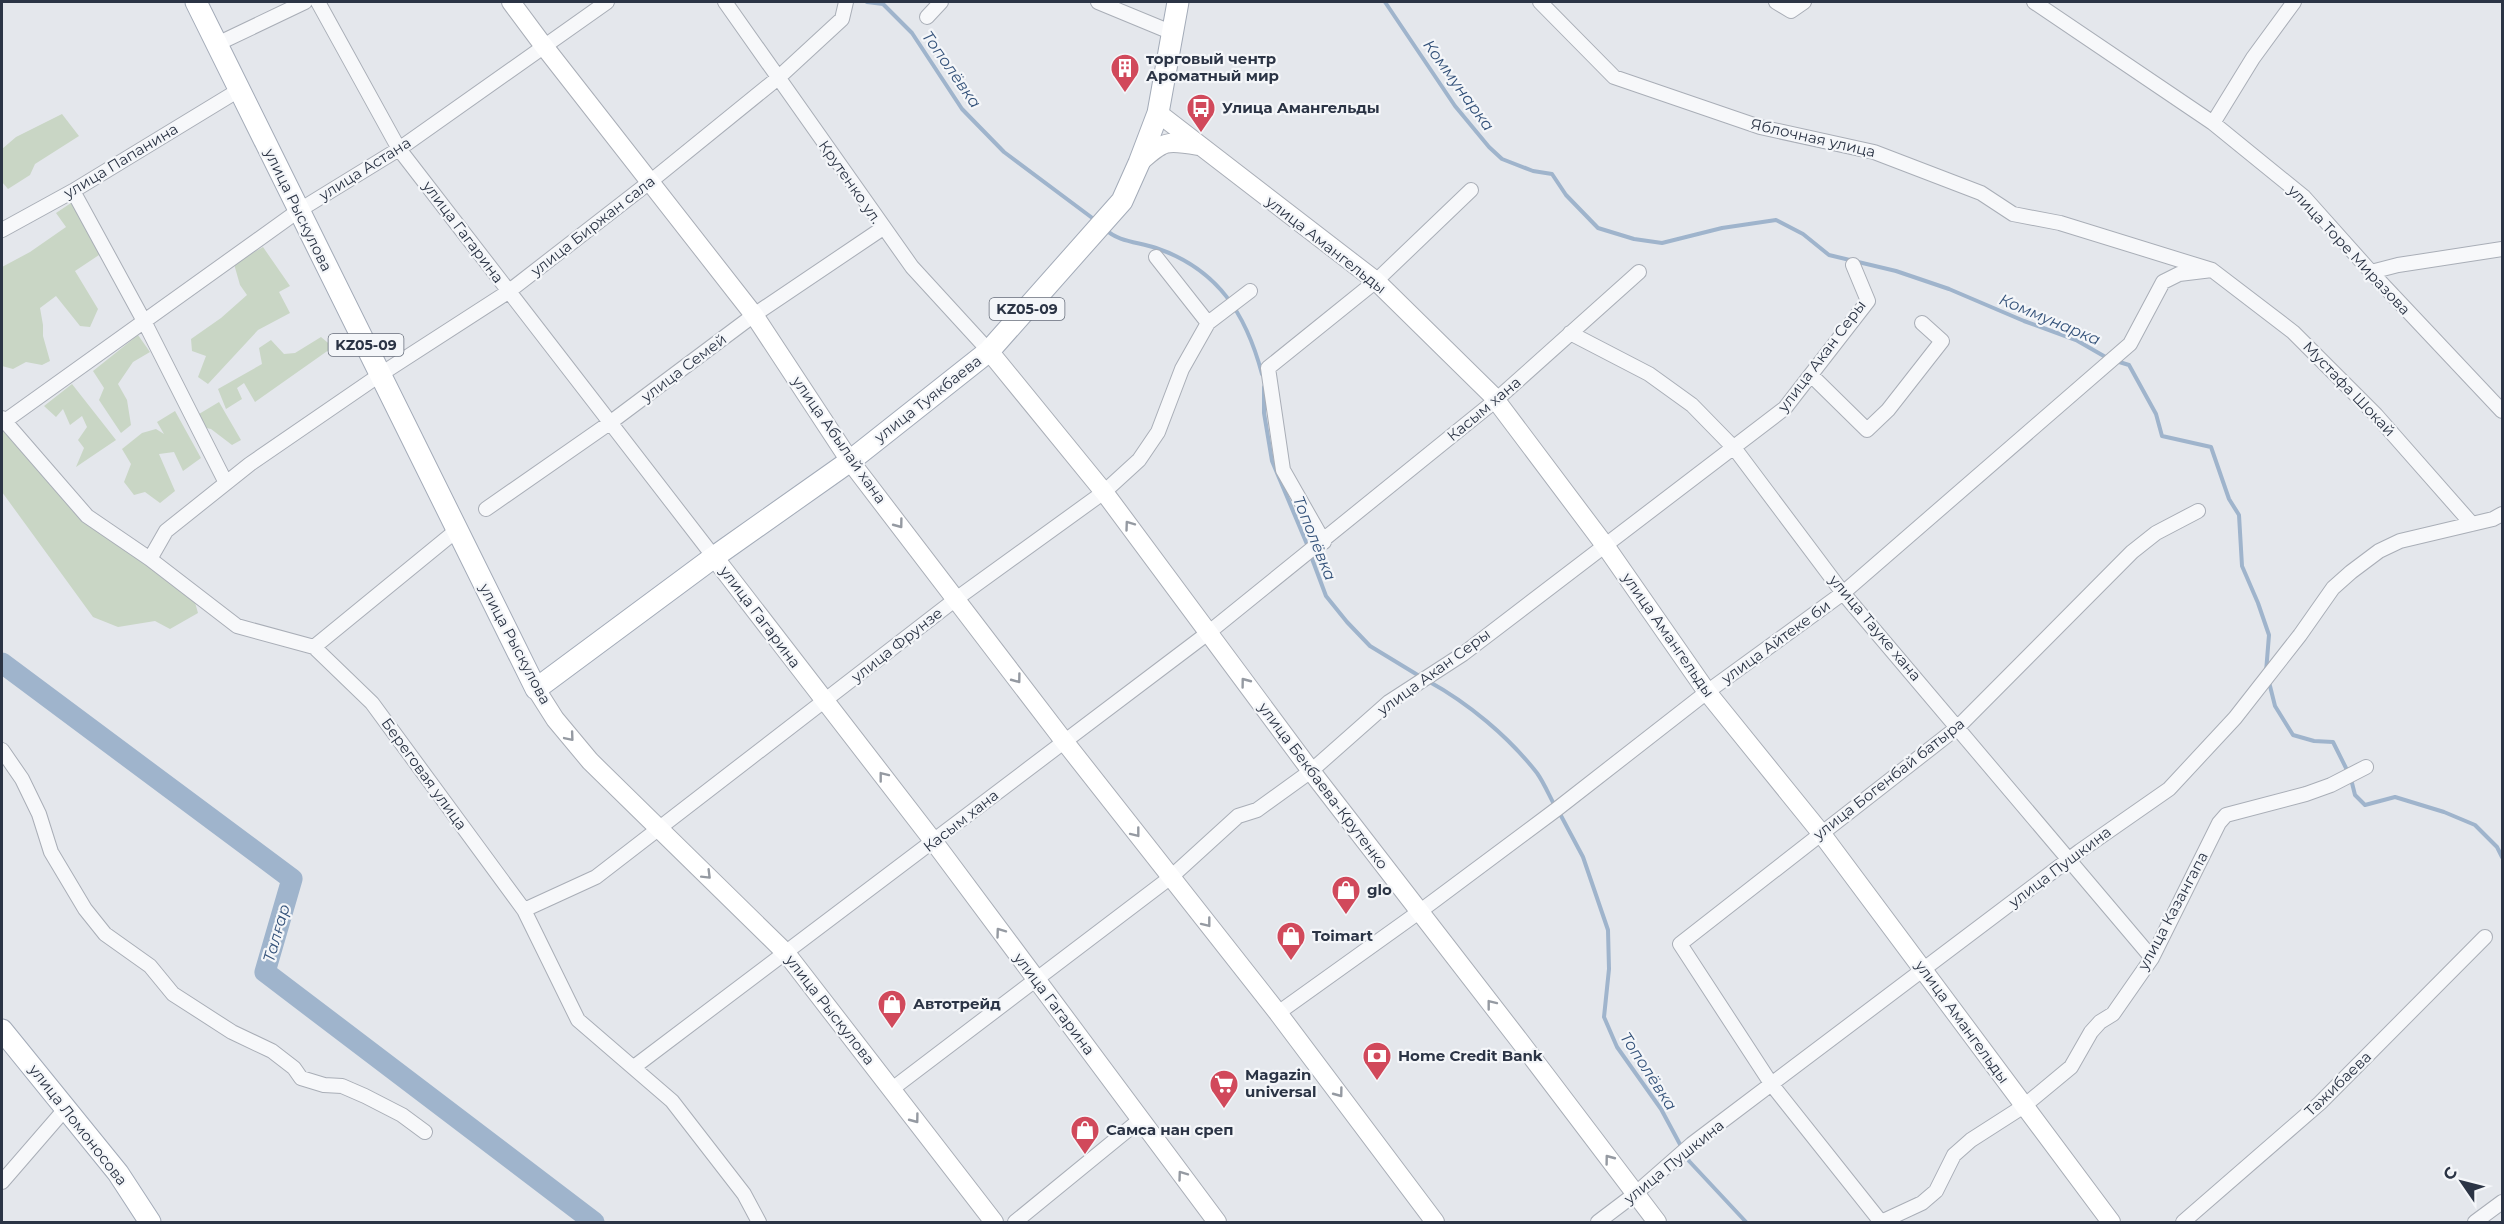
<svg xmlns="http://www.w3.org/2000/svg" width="2504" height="1224" font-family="Montserrat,sans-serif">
  <rect width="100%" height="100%" fill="#e4e7ec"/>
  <path fill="#c9d6c5" d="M62 114 79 136 35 164 30 175 8 189 2 182V149L16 137Z
    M71 203 105 251 75 271 98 309 90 327 80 326 56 296 40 308 43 325V336L50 361 42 365 26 362 13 369 2 366V267L30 252 66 227 56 213Z
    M263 247 290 286 279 292 290 313 258 330 208 384 198 377 206 356 192 351 191 339 221 318 247 295 240 285 234 264Z
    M138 335 150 352 133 362 118 384 127 400 131 425 121 433 99 400 104 388 93 371Z
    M321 337 333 347 255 402 244 383 237 388 242 399 226 409 218 389 262 364 259 348 271 340 284 354 295 353Z
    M72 384 116 440 76 467 84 448 78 440 87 427 82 416 70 425 63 409 56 417 44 406Z
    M219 402 241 440 232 445 211 429 202 427 199 414Z
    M175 411 201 458 183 471 174 452 159 454 175 491 160 503 145 492 134 495 124 482 131 464 122 449 142 433 156 429 164 434 157 422Z
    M2 418 93 526 192 592 198 613 170 629 155 621 118 627 93 617 2 492Z"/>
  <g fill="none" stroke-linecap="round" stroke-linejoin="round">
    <path stroke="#9fb4cc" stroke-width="4" d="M867 2 883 4 912 33 962 109 1004 152 1095 220
      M1385 2 1455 106 1489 147 1502 159 1533 171 1552 174 1566 195 1598 228 1634 239 1662 243 1722 228 1776 220 1803 234 1829 255 1896 271 1949 289 2024 321 2076 340 2109 359
      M1105 229C1118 242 1139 242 1156 248 1218 269 1246 314 1262 374
      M2116 361 2129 365 2156 414 2162 436 2211 447 2229 499 2239 515 2242 566 2258 603 2269 635 2266 672
      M1264 387V413L1272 461 1309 549
      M1311 556 1326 596 1347 622 1370 646 1421 677
      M1428 681C1468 703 1508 736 1537 773 1544 783 1549 795 1555 806
      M2269 682 2275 706 2293 735 2314 741 2333 742 2348 772
      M2351 779 2355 795 2365 805 2395 797 2444 812 2475 825 2497 847 2502 857
      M1559 812 1583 857 1608 930 1609 969 1604 1017 1617 1047 1661 1109 1689 1161 1746 1222"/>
    <path stroke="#9fb4cc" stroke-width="21" d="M2 663 292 879 265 972 594 1222"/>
    <g stroke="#a9aeb7" stroke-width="16">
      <path id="street" d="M318 2 399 149 714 557
        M725 2 912 267 989 351
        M1098 2 1173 33
        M1540 2 1614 77 1760 127 1874 152 1981 193 2013 214 2060 223 2212 270 2293 332 2376 415 2472 524
        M1776 2 1791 11 1804 2
        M2034 2 2213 123 2304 197 2371 272 2502 411
        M927 17 941 2
        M217 44 305 2
        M2213 123 2253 58 2294 2
        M73 191 145 323 226 483
        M2 230 73 191 239 90
        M1156 257 1208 323
        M2371 272 2398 265 2502 249
        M1570 333 1649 374 1692 405 1735 449 1843 593 2152 958
        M1811 375 1867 430 1888 410 1942 341 1922 323
        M2 418 87 516 150 559 237 626 314 647 372 703 524 910 578 1020 672 1101 744 1194 759 1222
        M5 421 298 211 399 149 607 2
        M486 509 611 422 754 315 883 228
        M1324 542 1283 470 1268 368 1376 281 1471 190
        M150 559 166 531 250 464 381 374 508 292 651 181 778 78 842 19 846 2
        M314 647 457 530
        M2 750 22 779 39 814 51 852 85 909 105 934 150 966 173 994 232 1032 272 1051 294 1068 301 1078 324 1085 342 1086 365 1096 402 1115 425 1132
        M524 910 596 877 956 599 1104 492 1139 460 1158 432 1182 369 1208 323 1250 291
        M1278 1013 1419 912 1557 809 1707 692 1843 593 2130 344 2163 282 2179 274 2212 270
        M634 1067 1208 633 1496 400 1639 272
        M892 1089 1171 877 1238 816 1257 810 1311 771 1389 702 1463 654 1785 408 1868 301 1853 265
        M2 1182 66 1108
        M1015 1222 1141 1119
        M1598 1222 1635 1194 1692 1144 2080 851 2169 789 2235 718 2300 635 2333 588 2351 572 2379 551 2400 541 2493 519 2502 514
        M1881 1222 1772 1085 1680 944 1958 727 2132 552 2156 533 2198 511
        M1881 1222 1922 1203 1936 1191 1954 1155 1971 1140 2024 1106 2071 1067 2091 1032 2100 1022 2113 1014 2152 958 2219 823 2226 815 2306 794 2331 785 2366 767
        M2183 1222 2320 1103 2485 937
        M2475 1222 2502 1202"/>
    </g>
    <g stroke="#a9aeb7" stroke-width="20">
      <path id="secondary" d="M511 2 543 45 754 315 850 461 1064 741 1278 1013 1435 1222
        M1158 113 1376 281 1492 395 1604 544 1707 692 1821 833 2111 1222
        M1139 163C1164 141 1165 140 1198 146
        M989 351 1104 492 1311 771 1522 1044 1657 1222
        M714 557 934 842 1217 1222
        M536 689 555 719 590 761 786 953 994 1222"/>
    </g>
    <g stroke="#a3abb8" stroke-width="23">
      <path id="primary" d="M196 2 536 689 714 557 850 461 989 351 1122 201 1139 163 1158 113 1178 2
        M2 1030 118 1173 150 1222"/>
    </g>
    <use href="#street" stroke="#f7f8fa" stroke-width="14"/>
    <use href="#secondary" stroke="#fff" stroke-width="18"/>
    <use href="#primary" stroke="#fff" stroke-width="21"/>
  </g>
  <defs><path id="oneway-chevron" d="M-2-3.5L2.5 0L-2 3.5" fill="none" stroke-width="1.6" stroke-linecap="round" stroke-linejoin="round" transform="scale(1.5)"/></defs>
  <g stroke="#959aa2">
    <use href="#oneway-chevron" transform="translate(899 524) rotate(53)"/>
    <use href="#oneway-chevron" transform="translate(1129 525) rotate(-126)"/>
    <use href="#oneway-chevron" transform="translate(1017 679) rotate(53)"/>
    <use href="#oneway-chevron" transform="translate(1245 682) rotate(-127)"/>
    <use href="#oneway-chevron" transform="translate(570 737) rotate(50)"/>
    <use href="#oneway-chevron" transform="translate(883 776) rotate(-128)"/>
    <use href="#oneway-chevron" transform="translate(1136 833) rotate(52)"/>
    <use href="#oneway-chevron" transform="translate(707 875) rotate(45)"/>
    <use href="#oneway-chevron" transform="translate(1207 923) rotate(52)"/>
    <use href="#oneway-chevron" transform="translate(1000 932) rotate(-126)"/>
    <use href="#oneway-chevron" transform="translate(1491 1004) rotate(-128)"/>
    <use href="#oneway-chevron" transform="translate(1339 1093) rotate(53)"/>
    <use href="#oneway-chevron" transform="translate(915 1119) rotate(53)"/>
    <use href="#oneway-chevron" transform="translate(1609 1159) rotate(-127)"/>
    <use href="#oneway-chevron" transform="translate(1182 1175) rotate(-126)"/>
  </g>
  <defs>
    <g id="building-pin" transform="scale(1.5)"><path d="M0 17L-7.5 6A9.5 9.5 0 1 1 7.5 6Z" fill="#d1495b" stroke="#f4f6f9"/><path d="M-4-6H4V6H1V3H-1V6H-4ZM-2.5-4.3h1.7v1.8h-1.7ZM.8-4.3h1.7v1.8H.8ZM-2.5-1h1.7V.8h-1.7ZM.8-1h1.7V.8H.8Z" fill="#fff"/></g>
    <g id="bus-pin" transform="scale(1.5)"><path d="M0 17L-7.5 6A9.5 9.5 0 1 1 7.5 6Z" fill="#d1495b" stroke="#f4f6f9"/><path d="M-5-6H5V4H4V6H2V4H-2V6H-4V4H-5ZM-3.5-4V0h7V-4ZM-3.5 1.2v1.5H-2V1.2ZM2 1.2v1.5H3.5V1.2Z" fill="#fff"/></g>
    <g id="shop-pin" transform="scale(1.5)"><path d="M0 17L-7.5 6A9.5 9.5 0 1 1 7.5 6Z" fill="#d1495b" stroke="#f4f6f9"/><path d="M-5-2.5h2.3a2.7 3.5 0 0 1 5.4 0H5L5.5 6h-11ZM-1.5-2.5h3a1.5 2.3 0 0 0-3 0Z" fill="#fff"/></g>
    <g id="bank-pin" transform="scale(1.5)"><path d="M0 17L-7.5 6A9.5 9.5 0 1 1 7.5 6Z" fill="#d1495b" stroke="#f4f6f9"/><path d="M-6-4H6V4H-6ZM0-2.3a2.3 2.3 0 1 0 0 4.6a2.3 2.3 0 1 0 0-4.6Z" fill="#fff"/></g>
    <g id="supermarket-pin" transform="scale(1.5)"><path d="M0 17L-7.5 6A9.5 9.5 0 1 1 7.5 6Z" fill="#d1495b" stroke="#f4f6f9"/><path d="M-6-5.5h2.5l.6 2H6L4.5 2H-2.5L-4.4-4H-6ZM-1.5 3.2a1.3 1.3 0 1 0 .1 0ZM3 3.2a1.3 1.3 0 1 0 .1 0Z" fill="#fff"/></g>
  </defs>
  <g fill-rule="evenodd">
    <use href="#building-pin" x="1125" y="68"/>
    <use href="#bus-pin" x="1201" y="108"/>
    <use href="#shop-pin" x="1346" y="890"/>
    <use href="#shop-pin" x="1291" y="936"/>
    <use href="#shop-pin" x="892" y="1004"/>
    <use href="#bank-pin" x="1377" y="1056"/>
    <use href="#supermarket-pin" x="1224" y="1084"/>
    <use href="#shop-pin" x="1085" y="1130"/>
  </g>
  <g text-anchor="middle" stroke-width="4.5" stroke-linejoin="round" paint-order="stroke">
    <g fill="#f4f6f9" stroke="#676e7b" stroke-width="1.5">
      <rect x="989.5" y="298" width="75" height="22" rx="4.5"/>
      <rect x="328.5" y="334" width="75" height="22" rx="4.5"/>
    </g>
    <g font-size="14" font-weight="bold" fill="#2b3445">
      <text x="1027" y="314">KZ05-09</text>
      <text x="366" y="350">KZ05-09</text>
    </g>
    <g font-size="15" font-weight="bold" fill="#2b3445" stroke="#f4f6f9" text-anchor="start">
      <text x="1146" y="64">торговый чентр<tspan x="1146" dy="17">Ароматный мир</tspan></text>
      <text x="1222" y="113">Улица Амангельды</text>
      <text x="1367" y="895">glo</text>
      <text x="1312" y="941">Toimart</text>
      <text x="913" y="1009">Автотрейд</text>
      <text x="1398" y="1061">Home Credit Bank</text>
      <text x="1245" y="1080">Magazin<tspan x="1245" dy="17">universal</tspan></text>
      <text x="1106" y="1135">Самса нан среп</text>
    </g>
    <g font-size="15" fill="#2b3445" stroke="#f4f6f9">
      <text transform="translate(1813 138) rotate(13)" y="5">Яблочная улица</text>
      <text transform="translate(121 161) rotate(-31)" y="5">улица Папанина</text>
      <text transform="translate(365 169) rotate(-32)" y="5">улица Астана</text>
      <text transform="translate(850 182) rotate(55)" y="5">Крутенко ул.</text>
      <text transform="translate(298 210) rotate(64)" y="5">улица Рыскулова</text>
      <text transform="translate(593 226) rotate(-38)" y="5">улица Биржан сала</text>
      <text transform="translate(463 232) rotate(53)" y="5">улица Гагарина</text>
      <text transform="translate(1326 245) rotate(38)" y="5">улица Амангельды</text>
      <text transform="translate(2349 250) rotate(47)" y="5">улица Торе Миразова</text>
      <text transform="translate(1822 356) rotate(-53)" y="5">улица Акан Серы</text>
      <text transform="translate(684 368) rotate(-37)" y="5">улица Семей</text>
      <text transform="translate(2349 389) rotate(46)" y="5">Мустафа Шокай</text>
      <text transform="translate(928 399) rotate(-38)" y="5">улица Туякбаева</text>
      <text transform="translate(1484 409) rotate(-40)" y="5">Касым хана</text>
      <text transform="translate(839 440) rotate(55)" y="5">улица Абылай хана</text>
      <text transform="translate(760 617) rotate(53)" y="5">улица Гагарина</text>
      <text transform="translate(1875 628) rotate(50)" y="5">улица Тауке хана</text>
      <text transform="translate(1668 635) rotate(55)" y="5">улица Амангельды</text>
      <text transform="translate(1776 642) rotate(-36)" y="5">улица Айтеке би</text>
      <text transform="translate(515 644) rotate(62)" y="5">улица Рыскулова</text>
      <text transform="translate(897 645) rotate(-38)" y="5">улица Фрунзе</text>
      <text transform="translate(1434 672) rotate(-36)" y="5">улица Акан Серы</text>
      <text transform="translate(424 774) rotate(54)" y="5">Береговая улица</text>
      <text transform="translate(1889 779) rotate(-38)" y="5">улица Богенбай батыра</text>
      <text transform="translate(1323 786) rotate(53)" y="5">улица Бекбаева-Крутенко</text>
      <text transform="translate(961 821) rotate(-38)" y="5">Касым хана</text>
      <text transform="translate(2060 867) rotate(-37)" y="5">улица Пушкина</text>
      <text transform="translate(2173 911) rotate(-62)" y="5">улица Казангапа</text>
      <text transform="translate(1054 1004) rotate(53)" y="5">улица Гагарина</text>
      <text transform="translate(830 1010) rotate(52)" y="5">улица Рыскулова</text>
      <text transform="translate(1962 1022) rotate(54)" y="5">улица Амангельды</text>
      <text transform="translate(2338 1084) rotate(-44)" y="5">Тажибаева</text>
      <text transform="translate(78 1125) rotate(52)" y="5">улица Ломоносова</text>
      <text transform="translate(1674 1162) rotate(-39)" y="5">улица Пушкина</text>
    </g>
    <g font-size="16" font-style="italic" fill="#34527a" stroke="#f4f6f9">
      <text transform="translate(952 69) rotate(55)" y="6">Тополёвка</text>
      <text transform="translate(1459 85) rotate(54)" y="6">Коммунарка</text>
      <text transform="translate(2050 319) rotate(23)" y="6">Коммунарка</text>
      <text transform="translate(1315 538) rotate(68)" y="6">Тополёвка</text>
      <text transform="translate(276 933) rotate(-74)" y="6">Талғар</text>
      <text transform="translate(1649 1071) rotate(57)" y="6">Тополёвка</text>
    </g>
  </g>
  <rect width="2504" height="1224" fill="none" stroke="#2b3445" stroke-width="6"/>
  <g transform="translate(2462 1182) rotate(305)" stroke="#f4f6f9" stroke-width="4.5" paint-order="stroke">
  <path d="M0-4.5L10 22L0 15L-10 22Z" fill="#2b3445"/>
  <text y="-9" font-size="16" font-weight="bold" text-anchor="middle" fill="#2b3445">С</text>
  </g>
</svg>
